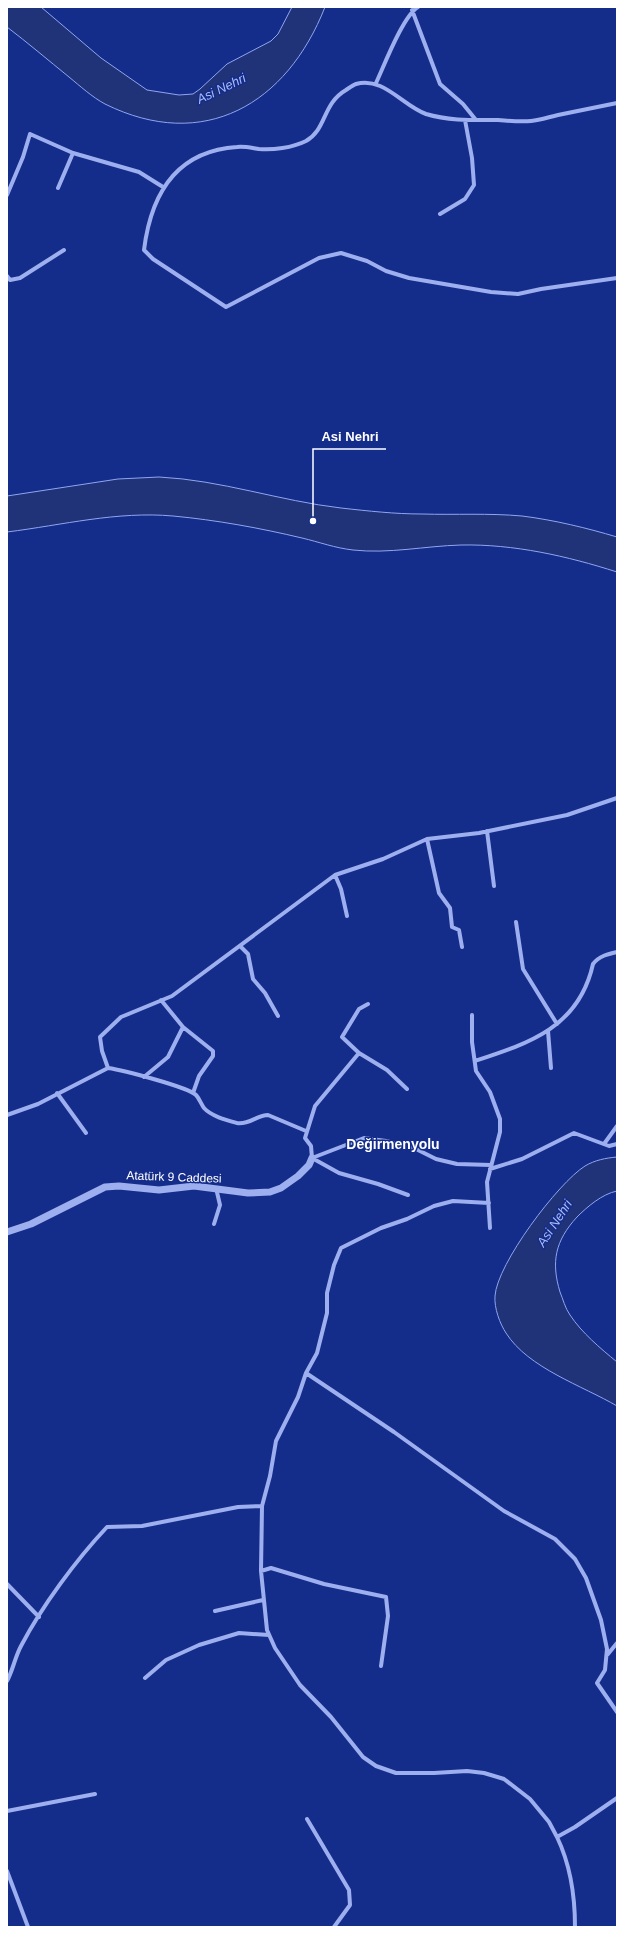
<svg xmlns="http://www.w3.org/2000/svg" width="624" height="1934" font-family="Arial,sans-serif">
  <rect width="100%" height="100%" fill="#152d8a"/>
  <path fill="#203278" stroke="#8fa6f2" d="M7 7H41L101 58 147 90 179 95 193 94 200 89 227 64 271 41 278 34 292 7H325C287 104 204 153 105 104 92 97 80 86 69 77 48 60 28 43 7 27Z
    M159 477C221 480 280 501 341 508 368 511 395 514 422 514 455 515 489 513 522 516 554 520 587 528 617 537V572C567 556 514 544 461 545 425 546 389 554 353 550 335 548 319 542 302 538 260 528 216 520 173 516 117 511 63 525 7 532V496L118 479Z
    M617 1157V1191C602 1194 587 1207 577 1217 555 1241 551 1262 560 1292 563 1299 565 1308 570 1315 582 1333 600 1348 617 1362V1406C583 1386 528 1368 506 1333 500 1324 494 1308 495 1296 497 1264 558 1183 585 1166 595 1160 606 1158 617 1157Z"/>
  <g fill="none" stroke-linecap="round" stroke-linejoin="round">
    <path stroke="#9dafef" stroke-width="4" d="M412 10 440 84 463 104 476 120
      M376 83C384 66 403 16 418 7
      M617 103C597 107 578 111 558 115 549 117 540 120 531 121 521 122 509 121 498 120 474 120 449 121 426 114 403 106 383 76 356 84 353 85 349 88 346 90 322 104 327 129 306 141 292 148 273 150 259 149 252 148 244 146 237 147 176 151 151 194 144 250L153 259 226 307 319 258 341 253 367 261 386 271 409 278 491 292 518 294 541 289 617 278
      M58 188 73 153
      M7 195 23 157 30 134 73 153 139 172 163 187
      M440 214 465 199 474 185 472 158 465 120
      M7 276 10 280 20 278 64 250
      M487 831 494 886
      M427 839 439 893 450 908 452 927 459 930 462 947
      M335 875 341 889 347 916
      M516 922 523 969 557 1024
      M241 947 248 954 253 979 265 993 278 1016
      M161 1000 183 1027
      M368 1004 359 1009 342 1037 359 1053 387 1070 407 1089
      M472 1015V1042L476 1071 490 1092 500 1119V1132L487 1182 490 1228
      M548 1031 551 1068
      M359 1053 315 1106 305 1138 311 1146 312 1158 339 1173 378 1184 408 1195
      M475 1061C530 1043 579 1027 593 964 599 956 608 954 617 952
      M108 1068 102 1051 100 1037 121 1017 172 996 335 875 383 859 427 839 479 833 567 815 617 798
      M144 1077 168 1057 183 1027 213 1051V1056L199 1076 193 1093
      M57 1093 86 1133
      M7 1115 38 1104 108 1068C122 1070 188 1087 196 1095 199 1098 201 1104 204 1108 211 1116 226 1120 237 1123 249 1125 257 1115 268 1115L306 1131
      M604 1144 617 1126
      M312 1158 364 1138 386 1141 416 1149 436 1159 457 1164 491 1165
      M490 1169 522 1159 574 1133 609 1146 617 1144
      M489 1203 453 1201 434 1206 407 1219 381 1228 341 1248 334 1265 327 1293V1313L317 1353 306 1373 298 1397 276 1441 270 1476 262 1506 261 1571 267 1630 275 1648 300 1685 331 1717 363 1757 376 1766 396 1773H434L467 1771 484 1773 504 1779 530 1799 549 1822 557 1837 575 1827 617 1798
      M214 1224 220 1205 216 1188
      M306 1373 394 1432 504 1511 555 1539 575 1559 586 1578 601 1620 607 1649 605 1670 597 1683 617 1712
      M261 1571 271 1568 324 1584 386 1597 388 1616 381 1666
      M7 1584 39 1617
      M215 1611 263 1600
      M608 1654 617 1643
      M145 1678 166 1660 199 1645 239 1633 269 1635
      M7 1681C13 1670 15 1657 21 1646 42 1606 76 1560 107 1527L142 1526 238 1507 262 1506
      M7 1811 95 1794
      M307 1819 349 1890 350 1905 334 1927
      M557 1837C570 1864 575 1896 575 1927
      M7 1871 28 1927"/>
    <path stroke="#9dafef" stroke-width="7" d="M7 1232 31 1224 105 1187 119 1186 159 1190 194 1186 248 1193 270 1192 281 1188 298 1176 309 1165 312 1158"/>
  </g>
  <g text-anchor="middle" stroke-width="3" stroke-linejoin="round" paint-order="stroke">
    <g font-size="12" fill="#fff" stroke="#152d8a">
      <text transform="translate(174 1177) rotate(2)" y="4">Atatürk 9 Caddesi</text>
    </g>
    <g font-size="13" font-style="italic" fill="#a9baf6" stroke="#152d8a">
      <text transform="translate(221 88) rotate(-26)" y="5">Asi Nehri</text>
      <text transform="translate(554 1223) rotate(-57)" y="5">Asi Nehri</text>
    </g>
    <g font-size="14" font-weight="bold" fill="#fff" stroke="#152d8a">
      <text x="393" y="1149">Değirmenyolu</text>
    </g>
  </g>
  <path fill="none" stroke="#fff" stroke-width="1.5" d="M313 521L313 449H386"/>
  <circle fill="#fff" stroke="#152d8a" stroke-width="1.5" cx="313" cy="521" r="4"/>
  <g font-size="13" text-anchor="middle" font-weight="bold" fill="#fff" stroke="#152d8a" stroke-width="3" stroke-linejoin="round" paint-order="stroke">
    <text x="350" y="441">Asi Nehri</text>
  </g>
  <rect width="624" height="1934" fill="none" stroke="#ffffff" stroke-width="16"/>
</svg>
